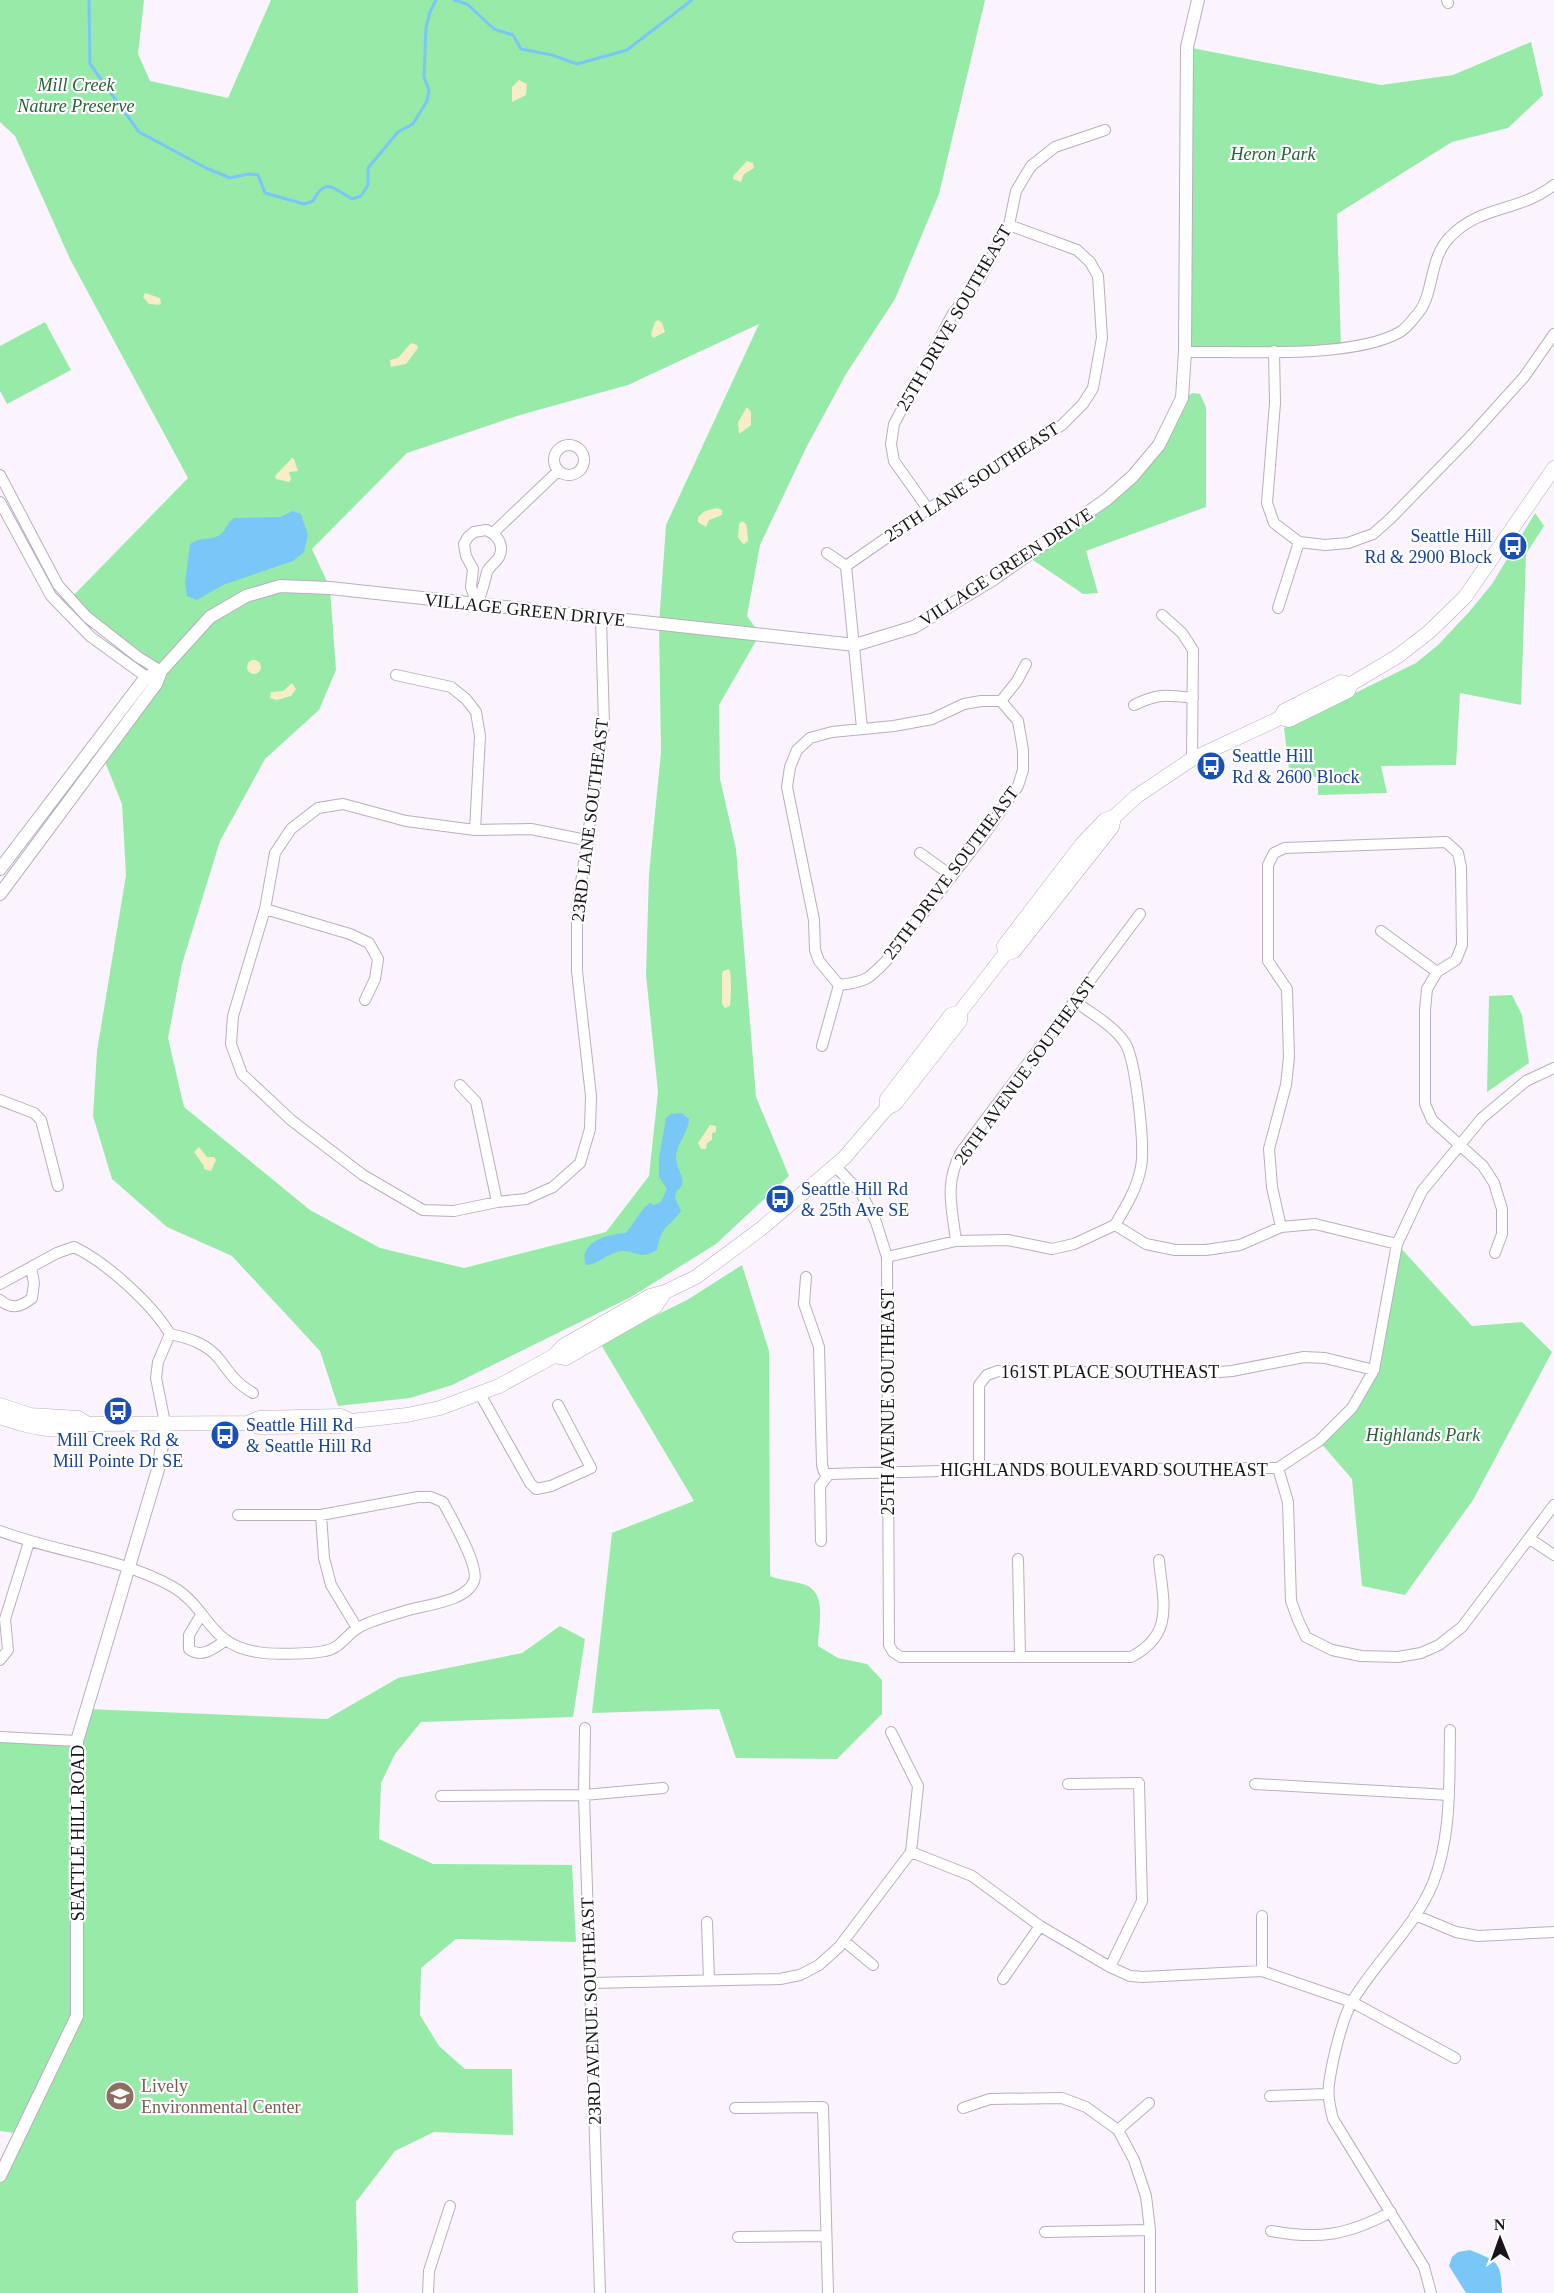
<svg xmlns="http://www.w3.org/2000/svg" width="1554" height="2293" font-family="Georgia,serif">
  <rect width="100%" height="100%" fill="#fbf3fe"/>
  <path fill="#98eaa9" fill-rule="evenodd" d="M0 0H144L138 54 150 81 228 98 271 0H985L939 194 895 299 846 374 806 448 760 545 747 616 760 634 719 705 720 779 736 849 756 1097 789 1176 716 1244 631 1297 452 1385 410 1398 338 1406 320 1351 232 1256 167 1227 112 1179 93 1116 97 1051 126 875 122 804 103 757 161 671 70 599 188 478 70 259 15 136 0 122ZM759 324 666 525 659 624 661 752 649 874 646 975 658 1092 649 1176 606 1232 464 1268 380 1248 310 1210 184 1107 168 1038 182 964 220 841 265 759 319 710 336 670 330 588 312 549 407 453 520 415 628 385Z
    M1531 42 1543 95 1508 128 1452 142 1337 214 1341 349 1185 352 1187 47 1381 85 1453 75Z
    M45 322 71 370 7 404 0 391V346Z
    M1193 393 1200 394 1206 407V507L1086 551 1098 593 1083 594 1027 556 1133 476 1182 398Z
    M1535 513 1544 526 1526 554 1521 705 1460 693 1456 765 1381 766 1387 793 1318 795V777H1290L1284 728 1416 663 1438 645 1469 612 1492 584Z
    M1512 995 1522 1015 1529 1063 1487 1092 1489 996Z
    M1397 1244 1472 1326 1522 1322 1552 1352 1473 1500 1405 1595 1362 1586 1352 1479 1319 1441 1352 1408 1374 1370Z
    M742 1265 769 1351 770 1576C782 1581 797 1581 808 1586 827 1596 818 1629 818 1646L838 1658 867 1664 882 1680V1714L837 1759 736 1758 719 1709 592 1713 612 1533 694 1501 600 1343 687 1300Z
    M560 1626 585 1639 573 1717 421 1722 395 1754 381 1783 379 1839 433 1864 572 1865 576 1942 456 1939 421 1968 420 2015 439 2046 465 2069H512L513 2135 434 2132 395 2151 356 2202 358 2293H0V2176L22 2134 0 2131V1737L77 1741 87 1709 327 1719 398 1678 522 1653Z"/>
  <path fill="#f7edc7" d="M519 80 527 84 526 95 512 102V87Z
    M747 161 753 163 754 168 744 174 741 182 733 179 734 175Z
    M145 293 160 298 161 303 159 305 149 304 143 297Z
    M658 320 662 323 665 332 653 338 651 334 655 322Z
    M411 343 417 345 418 348 406 364 391 367 390 360 398 358Z
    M747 407 751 412V425L739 434 738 422Z
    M292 458 294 459 298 471 289 472 291 479 289 482 276 479 275 476Z
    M717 508 722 510V515L709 520 706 527 698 522V517L705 511Z
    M742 521 746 524C747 526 748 538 748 541L744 544 742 543 738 537 739 524Z
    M247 667a7 7 0 1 1 14 0a7 7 0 1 1-14 0Z
    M292 683 296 689 291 696 277 700 270 698 271 692 283 691Z
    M729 969C732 975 731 998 730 1006L725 1008 722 1004V974L723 971Z
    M710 1125 716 1126V1132L712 1133V1140L707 1143 706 1149H701L698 1143Z
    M199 1147 207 1157H214L216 1160 211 1171 204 1169V1166L194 1152Z"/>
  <path fill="#79c7f7" d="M293 511 301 514 308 535 304 552 293 561 223 585 197 600 187 596 185 583 190 544C201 537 210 540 218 536 226 532 227 522 234 518L280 517Z
    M682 1113 689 1119C689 1132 676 1144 676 1158 677 1173 690 1181 676 1192L675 1198 681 1211C668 1229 662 1224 657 1250 639 1261 637 1250 621 1251 607 1253 598 1265 586 1265 577 1242 609 1234 626 1233L643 1209 650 1203 654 1205 661 1202 667 1189 659 1177V1158L666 1118 671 1114Z
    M1470 2250C1499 2262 1501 2262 1502 2293H1466L1449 2266 1452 2257 1458 2252Z"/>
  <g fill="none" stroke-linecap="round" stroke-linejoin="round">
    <path stroke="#79c7f7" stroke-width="3" d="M89 0 90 64 139 132 206 168 230 178 248 174 258 175 265 193 304 204 313 201C326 176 334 189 352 199L361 196 368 185V168L398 132 413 124 427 101 429 90 424 77 426 28 430 12 436 0
      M454 0 467 4 494 29 513 35 521 49 552 55 577 64 627 50 692 0"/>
    <g stroke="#b9aebf" stroke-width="12">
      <path id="minor" d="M1447 0 1448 3
        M1274 351 1275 403 1267 503 1274 523 1299 542 1278 608
        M1185 352C1241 351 1353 359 1400 332 1407 328 1414 318 1419 312 1434 293 1429 258 1450 237 1480 205 1520 212 1554 185
        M554 460a15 15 0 1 1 30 0a15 15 0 1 1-30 0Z
        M0 475 58 585 87 617 138 657 161 671
        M0 502 51 596 91 637 152 681
        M928 509 894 461 891 444 894 424 952 315 981 277 1009 225 1016 191 1031 166 1055 147 1105 130
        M486 530C497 534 505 545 499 557 496 563 490 565 487 572 484 584 482 593 477 604L471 587 473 569 466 556 464 544 468 537 474 532Z
        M493 533 558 471
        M1299 542 1325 545 1348 543 1373 534 1391 518 1468 439 1524 377 1554 334
        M827 553 846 566
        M1162 615 1182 633 1193 650 1192 759
        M396 675 451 687 466 699 476 712 480 736 475 830
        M1001 701 1017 681 1026 664
        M1134 705C1159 693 1166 695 1193 698
        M862 728 846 566 928 509 1062 425 1083 404 1093 388 1102 338 1098 276 1090 262 1077 250 1009 225
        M586 840 531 829 475 830 406 821 343 804 318 808 291 829 275 853 265 909 233 1016 231 1044 242 1074 291 1120 363 1175 423 1210 454 1211 497 1202 526 1199 553 1187 580 1163 590 1129 591 1096 577 971V910L604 725 601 618
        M920 853 952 876
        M265 909 350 934 369 943 378 959 375 979 365 1000
        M1381 931 1437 972
        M839 985 819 961 815 950 814 920 787 787 790 767 797 750 810 738 832 732 894 726 932 719 964 704 981 701H1001
        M839 985C866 982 869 979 887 960L986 832 1018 786 1023 770V750L1018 721 1001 701
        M1076 1002C1092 1014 1114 1026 1125 1043 1136 1060 1145 1146 1141 1167 1137 1189 1126 1206 1115 1225
        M822 1046 839 985
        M460 1085 476 1102 497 1202
        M0 1100 34 1113 41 1120 58 1186
        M835 1166 861 1193 876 1222 887 1257 889 1645 893 1652 901 1657H1131C1175 1634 1163 1602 1159 1560
        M1115 1225 1146 1244 1175 1250H1206L1240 1245 1281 1227 1315 1224 1397 1244
        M1281 1227 1272 1187 1269 1149 1286 1085 1289 1057 1287 989 1268 961V865L1274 853 1285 848 1446 842 1458 853 1461 867 1462 945 1456 960 1437 972 1427 989 1425 1010V1104L1432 1120 1483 1166 1494 1183 1502 1209V1234L1495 1253
        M956 1241C952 1207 944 1185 961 1152L1140 914
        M887 1257 956 1241 1008 1240 1052 1249 1074 1244 1115 1225
        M806 1277 804 1304 819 1347 822 1465 824 1472 829 1474 979 1470 1278 1468 1319 1441 1352 1408 1374 1370 1397 1244 1422 1191 1482 1118 1526 1081 1554 1068
        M0 1284 57 1253 74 1247C106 1262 152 1304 170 1334
        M0 1300C12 1310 21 1307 32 1298L34 1283 31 1267
        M170 1334C189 1338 208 1344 220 1360 232 1376 236 1383 253 1393
        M480 1394 530 1483 536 1489 551 1486 591 1468 558 1405
        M165 1423 156 1378 158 1362 170 1334
        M1278 1468 1288 1502 1291 1601 1298 1620 1306 1637 1332 1650 1361 1656 1398 1657 1421 1653 1439 1645 1462 1627 1554 1505
        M979 1470V1385L987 1375 998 1371 1196 1374 1232 1371 1304 1357 1325 1358 1374 1370
        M321 1515 324 1558 331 1585 357 1628
        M0 1531C55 1552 122 1558 173 1587 209 1608 207 1644 257 1652 271 1655 311 1654 325 1651 341 1648 346 1635 358 1628 371 1620 390 1616 405 1611 424 1605 466 1602 474 1581 480 1566 451 1518 443 1502L431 1497H418L321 1515H238
        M1530 1539 1554 1555
        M821 1541 820 1486 829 1474
        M1018 1559 1020 1655
        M201 1615 189 1635V1649C201 1659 215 1648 226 1640
        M0 1660 8 1650 5 1619 29 1542
        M585 1728 584 1795 600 2293
        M891 1732 918 1786 911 1852
        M0 1737 77 1741
        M1068 1784 1139 1783 1142 1901 1110 1967
        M1255 1784 1449 1795
        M441 1796 584 1795 663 1788
        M1415 1915 1456 1932 1478 1936 1554 1932
        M1262 1916V1971
        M707 1922 709 1980
        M844 1941 873 1965
        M1003 1979 1040 1926
        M590 1983 780 1979 800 1975 819 1965 839 1947 911 1852 972 1876 1040 1926 1110 1967 1130 1976 1142 1977 1262 1971 1352 2002 1455 2058
        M1270 2096 1326 2094
        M735 2108 823 2107 828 2293
        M963 2108 990 2099 1062 2098 1086 2107 1118 2130 1134 2160 1146 2196 1150 2230V2293
        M1118 2130 1149 2103
        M1271 2231C1319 2240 1348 2235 1391 2212
        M1045 2232 1150 2230
        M738 2237 826 2236
        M428 2293 429 2271 450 2206
        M1431 2293 1424 2267 1333 2119C1326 2092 1328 2087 1333 2061 1337 2043 1344 2015 1353 2000 1377 1960 1415 1927 1433 1883 1452 1836 1449 1780 1450 1730"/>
    </g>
    <g stroke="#b9aebf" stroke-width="14">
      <path id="tertiary" d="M0 869 146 677 161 671
        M0 894 156 684 161 671 210 617 246 596 280 586 330 588 855 645 914 627 992 580 1107 499 1133 476 1159 445 1182 398 1185 352 1187 47 1198 0
        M0 2176 77 2016V1741L159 1466 165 1423"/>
    </g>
    <g stroke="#b9aebf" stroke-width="15">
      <path id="secondary" d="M1280 718 1284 711 1341 682 1351 684
        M1005 954 1004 946 1082 844 1105 820 1114 817 1137 796 1192 759 1280 718 1289 720 1348 691 1351 684 1398 656 1429 632 1465 597 1554 468
        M887 1108V1099L951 1015 960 1012 1005 954 1014 951 1112 827 1114 817
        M554 1356 566 1358 655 1307 665 1292
        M0 1405 30 1415 78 1418 88 1424
        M0 1417C25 1426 63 1436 88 1424L248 1423 259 1427 341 1426 352 1421 407 1415 440 1408 499 1386 554 1356 563 1346 650 1296 665 1292 696 1277 762 1228 844 1158 887 1108 895 1104 960 1021V1012
        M248 1423 259 1418 341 1416 352 1421"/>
    </g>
    <use href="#minor" stroke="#fff" stroke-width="10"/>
    <use href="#tertiary" stroke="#fff" stroke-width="12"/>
    <use href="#secondary" stroke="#fff" stroke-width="14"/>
  </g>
  <defs>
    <g id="bus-disc" transform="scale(1.5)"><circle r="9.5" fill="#1a4fb4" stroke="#fff"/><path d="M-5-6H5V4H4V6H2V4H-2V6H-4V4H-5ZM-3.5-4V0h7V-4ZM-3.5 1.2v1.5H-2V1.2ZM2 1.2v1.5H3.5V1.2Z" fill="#fff"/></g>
    <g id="school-disc" transform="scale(1.5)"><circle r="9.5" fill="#8d6e63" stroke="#fff"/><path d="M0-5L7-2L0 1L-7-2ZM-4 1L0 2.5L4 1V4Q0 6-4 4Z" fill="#fff"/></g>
  </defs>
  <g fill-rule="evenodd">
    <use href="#bus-disc" x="1513" y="546"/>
    <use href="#bus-disc" x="1211" y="766"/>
    <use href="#bus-disc" x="780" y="1199"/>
    <use href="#bus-disc" x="118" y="1411"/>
    <use href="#bus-disc" x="225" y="1435"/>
    <use href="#school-disc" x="120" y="2096"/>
  </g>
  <g text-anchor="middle" stroke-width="4.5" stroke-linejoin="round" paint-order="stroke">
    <g font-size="18" font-style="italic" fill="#256236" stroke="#fff">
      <text x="76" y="91">Mill Creek<tspan x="76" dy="21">Nature Preserve</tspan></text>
      <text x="1273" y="160">Heron Park</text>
      <text x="1423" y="1441">Highlands Park</text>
    </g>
    <g font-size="18" fill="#18141a" stroke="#fff">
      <text transform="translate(954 318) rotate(-60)" y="6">25TH DRIVE SOUTHEAST</text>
      <text transform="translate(972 482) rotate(-33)" y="6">25TH LANE SOUTHEAST</text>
      <text transform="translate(1006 567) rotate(-33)" y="6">VILLAGE GREEN DRIVE</text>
      <text transform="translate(525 610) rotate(6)" y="6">VILLAGE GREEN DRIVE</text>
      <text transform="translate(590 820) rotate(-83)" y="6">23RD LANE SOUTHEAST</text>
      <text transform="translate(951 873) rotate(-53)" y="6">25TH DRIVE SOUTHEAST</text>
      <text transform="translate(1025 1071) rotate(-54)" y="6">26TH AVENUE SOUTHEAST</text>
      <text x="1110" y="1378">161ST PLACE SOUTHEAST</text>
      <text transform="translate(888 1402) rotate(-90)" y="6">25TH AVENUE SOUTHEAST</text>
      <text x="1104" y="1476">HIGHLANDS BOULEVARD SOUTHEAST</text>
      <text transform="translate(78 1833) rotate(-90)" y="6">SEATTLE HILL ROAD</text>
      <text transform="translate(591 2011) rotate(-92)" y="6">23RD AVENUE SOUTHEAST</text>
    </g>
    <g font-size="18" fill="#164399" stroke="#fff" text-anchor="start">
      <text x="1492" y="542" text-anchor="end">Seattle Hill<tspan x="1492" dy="21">Rd &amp; 2900 Block</tspan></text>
      <text x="1232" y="762">Seattle Hill<tspan x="1232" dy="21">Rd &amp; 2600 Block</tspan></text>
      <text x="801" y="1195">Seattle Hill Rd<tspan x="801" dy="21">&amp; 25th Ave SE</tspan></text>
      <text x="246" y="1431">Seattle Hill Rd<tspan x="246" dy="21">&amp; Seattle Hill Rd</tspan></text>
      <text x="118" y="1446" text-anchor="middle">Mill Creek Rd &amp;<tspan x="118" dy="21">Mill Pointe Dr SE</tspan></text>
    </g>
    <g font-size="18" fill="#785e54" stroke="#fff" text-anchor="start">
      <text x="141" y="2092">Lively<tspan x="141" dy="21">Environmental Center</tspan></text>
    </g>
  </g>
  <g transform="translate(1500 2239) rotate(359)" stroke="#ffffff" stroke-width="4.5" paint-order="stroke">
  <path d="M0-4.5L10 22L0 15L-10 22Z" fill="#18141a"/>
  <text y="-9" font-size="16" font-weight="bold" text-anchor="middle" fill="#18141a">N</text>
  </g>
</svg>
